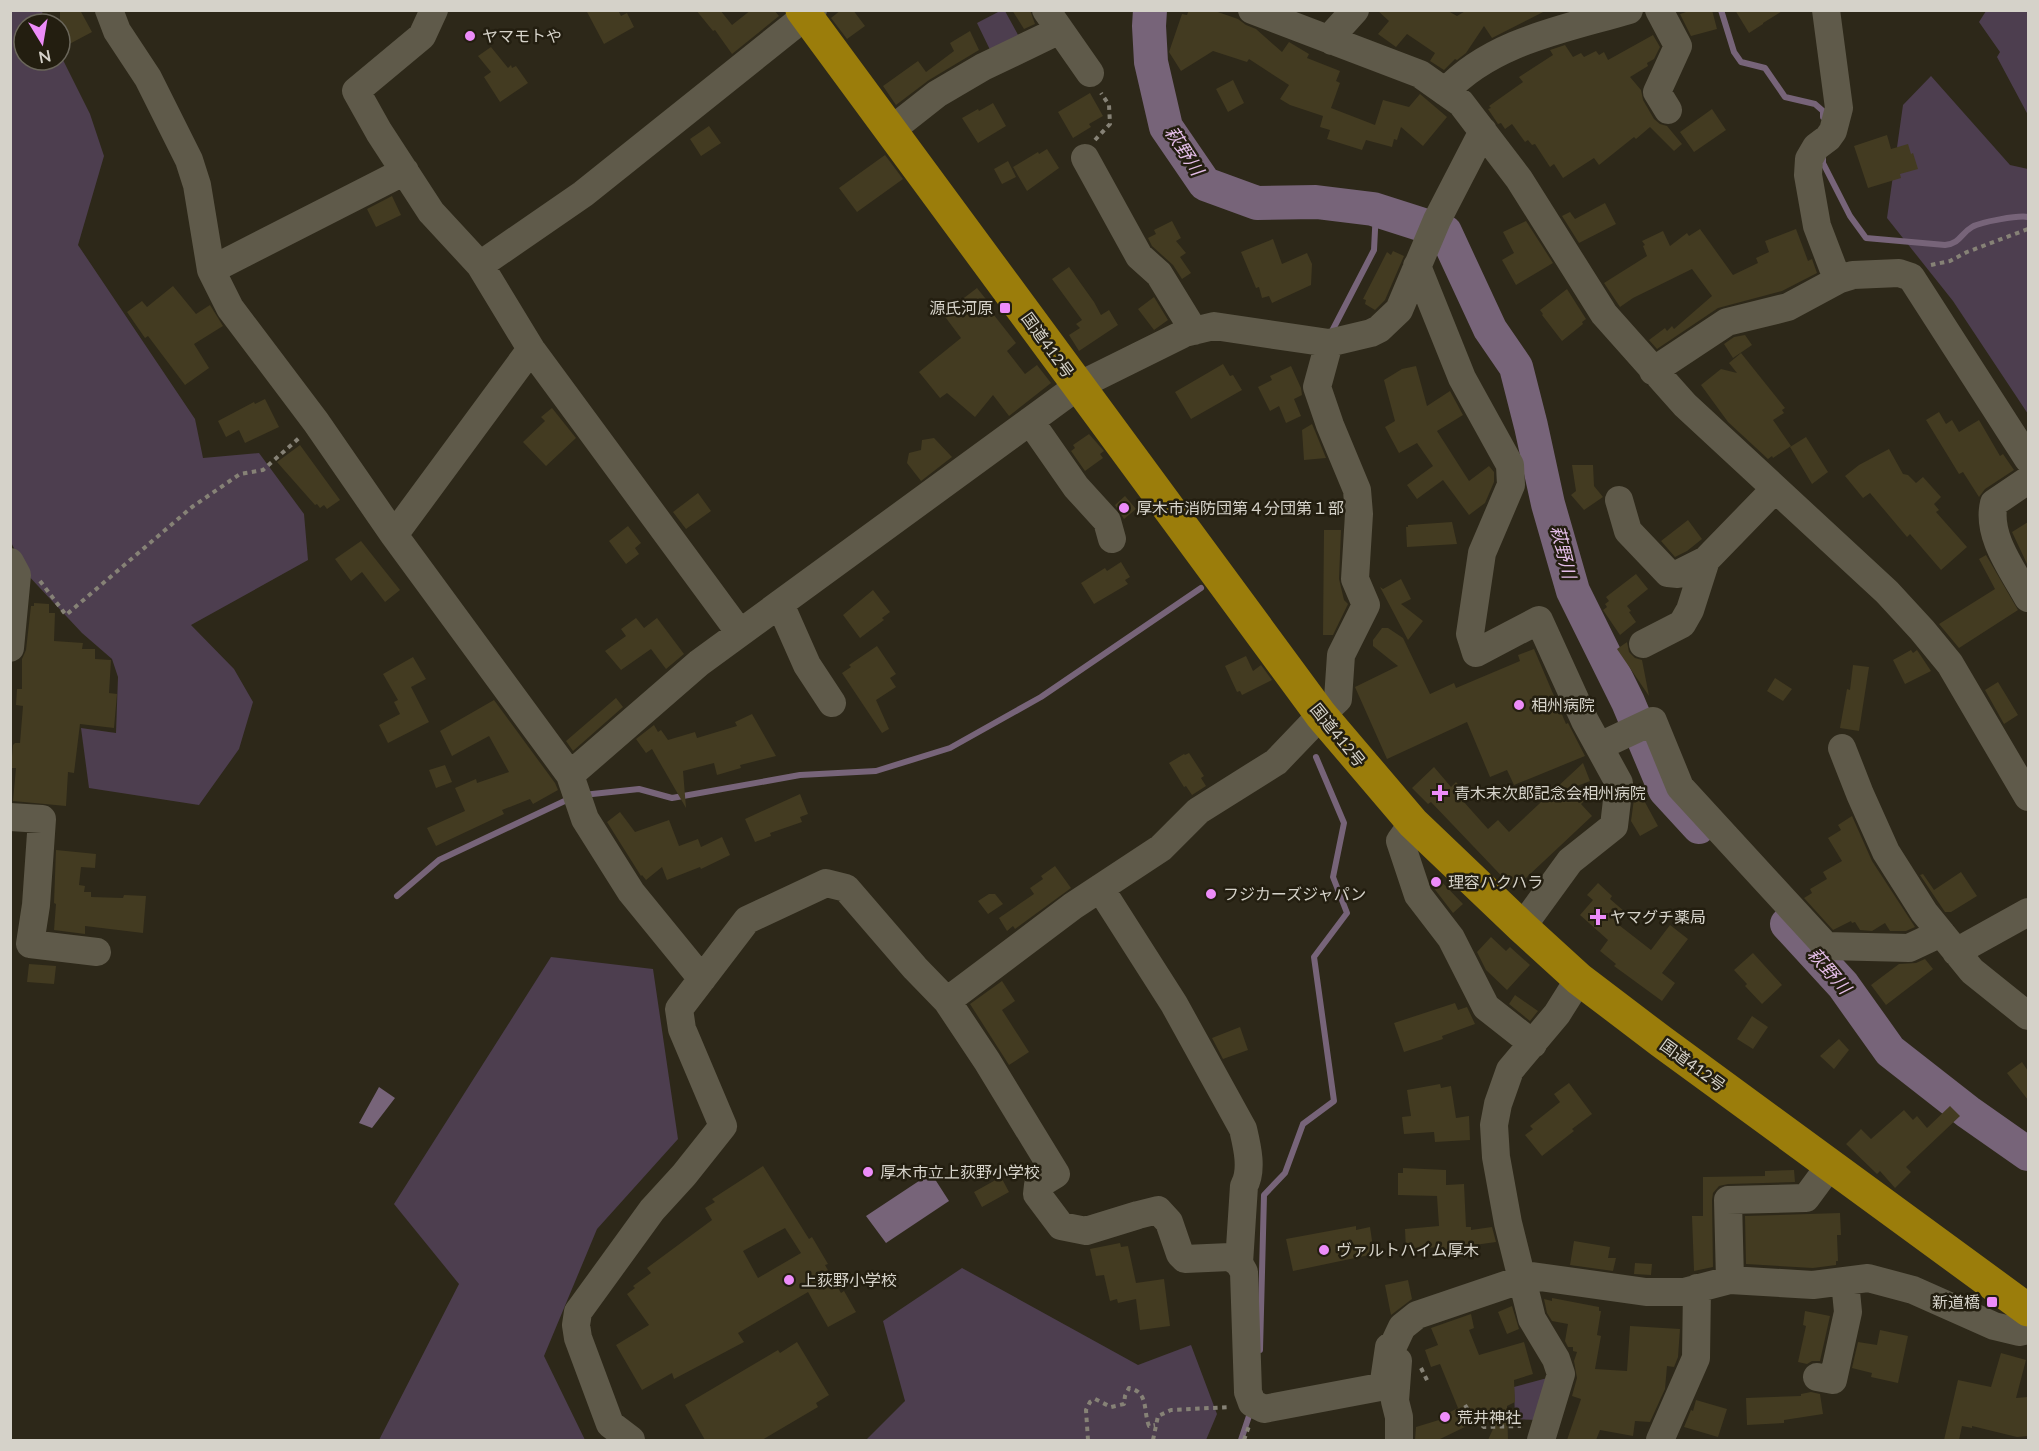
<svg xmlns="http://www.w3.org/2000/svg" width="2039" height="1451" font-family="Lato,'Noto Sans JP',sans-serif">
  <rect width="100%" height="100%" fill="#2d2819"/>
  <path fill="#4d3e4f" d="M10 11H43L41 16 45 24H24V60H60V54L90 114 104 156 78 245 195 419 203 458 259 453 304 514 308 560 191 625 234 669 253 702 239 749 199 805 89 788 81 728 116 733 118 677 112 659 82 633 25 572 11 542Z
    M1000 11H1005L1023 44 994 58 977 23Z
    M1986 11H2028V115L1997 57 2000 52 1979 22Z
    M1931 76 2010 165 2028 169V414L1953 301 1887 218 1903 105Z
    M551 957 653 969 678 1139 597 1229 544 1356 585 1440H379L459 1284 394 1204Z
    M962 1268 1138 1365 1191 1345 1217 1414 1206 1440H866L905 1401 883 1321Z
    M1551 1377 1537 1420 1515 1419 1514 1387Z"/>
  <path fill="#776479" d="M379 1087 395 1098 372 1128 359 1123Z
    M931 1173 949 1201 886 1243 866 1216Z"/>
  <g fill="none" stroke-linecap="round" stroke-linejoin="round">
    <path stroke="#776479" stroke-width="6" d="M1721 10 1734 52 1741 62 1765 68 1785 97 1815 104 1823 111V117
      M1823 158V163L1850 216 1866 238 1945 245C1961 243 1960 234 1972 227 1980 222 2019 215 2028 217
      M1331 333 1374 250 1376 210
      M583 795 639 789 672 798 800 775 876 771 950 748 1041 697 1201 588
      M397 896 439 860 571 798
      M1260 1350 1264 1195 1285 1173 1303 1124 1334 1101 1314 957 1347 913 1333 877 1344 823 1316 757
      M1241 1440 1251 1410"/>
    <path stroke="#776479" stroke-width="34" d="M1150 10 1149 26 1151 62 1166 127 1205 184 1257 203 1316 202 1373 209 1445 232 1490 329 1516 367 1531 426 1548 504 1573 591 1628 702 1665 790 1699 827
      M1787 924 1843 985 1890 1051 1968 1112 2028 1154"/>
  </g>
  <path fill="#433b21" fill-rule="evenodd" d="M60 10H80L92 32 60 49Z
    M586 10H618L621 16 627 13 634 27 604 44Z
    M696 10H720L732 25 751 10H774L779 16 732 54 715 30 713 31Z
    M841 10H853L865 26 847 39 831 18Z
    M1012 10H1030L1035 24 1024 29Z
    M1189 10H1212L1238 19 1246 25 1256 29 1282 52 1289 42 1309 54 1307 58 1340 71 1336 81 1340 83 1331 108 1375 125 1383 100 1409 107 1420 94 1447 117 1423 146 1401 127 1397 140 1394 139 1392 147 1366 140 1362 150 1327 139 1330 130 1320 127 1323 116 1290 105 1280 99 1289 85 1249 59 1247 62 1213 51 1181 71 1169 52 1182 14 1187 15Z
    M1377 10 1448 11 1457 16 1467 10H1547L1492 38 1484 26 1466 53 1457 60 1455 59 1444 70 1430 61 1435 53 1407 34 1396 47 1378 34 1389 21Z
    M1692 10H1712L1717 29 1691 36 1680 14Z
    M1735 10H1784L1763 23V24L1749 33Z
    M970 31 979 50 929 80 896 105 883 86 918 61 926 72 954 51 950 43Z
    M1653 35 1660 47 1654 59 1647 63 1648 66 1630 77 1641 90 1643 100 1654 119 1660 124 1667 126 1682 144 1674 151 1650 127 1636 139 1634 137 1599 165 1594 158 1563 178 1554 164 1550 167 1535 144 1532 145 1528 140 1525 142 1512 124 1505 129 1501 123 1498 124 1488 109 1491 108 1489 106 1523 82 1519 77 1553 55 1550 50 1565 45 1573 57 1581 53 1584 57 1596 51 1599 55 1604 52 1608 60Z
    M491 47 508 68 511 65 512 68 516 66 528 83 500 102 484 77 491 72 478 56Z
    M1233 80 1244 103 1228 112 1216 89Z
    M1090 93 1103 116 1089 124 1091 127 1073 138 1058 112Z
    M993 103 1006 126 978 143 962 118 978 109 979 111Z
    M1712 109 1726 130 1694 152 1680 132Z
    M709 126 721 143 701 156 690 139Z
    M1887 135 1891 149 1908 144 1911 154 1913 153 1918 169 1900 174 1901 178 1868 188 1854 146Z
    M1047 149 1059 168 1027 191 1013 167 1038 152 1039 154Z
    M885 155 903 179 857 212 839 188Z
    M1008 161 1016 177 1002 184 994 169Z
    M392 196 401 215 376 227 367 209Z
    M1605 203 1616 224 1579 243 1562 216 1570 212 1575 219Z
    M1172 221 1181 238 1176 241 1186 253 1180 257 1191 273 1182 279 1173 265 1152 246 1148 238 1156 234 1154 230Z
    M1526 221 1553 263 1516 285 1502 260 1514 253 1503 232Z
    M1700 229 1733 275 1758 263 1756 258 1769 252 1765 241 1796 229 1808 261 1812 259 1817 273 1782 291 1718 308 1657 349 1649 340 1665 328 1667 331 1672 326 1674 329 1712 296 1692 269 1633 298 1620 307 1604 283 1647 256 1643 246 1645 245 1642 241 1663 231 1670 246 1687 233 1689 236Z
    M1273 239 1282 264 1307 253 1312 264 1311 285 1272 303 1269 296 1262 298 1259 287 1256 288 1241 252Z
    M1393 251 1404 256 1385 300 1375 310 1365 304 1366 300 1363 299 1387 252 1391 255Z
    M1069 267 1094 302 1101 315 1109 310 1118 325 1079 351 1069 335 1080 328 1076 324 1082 320 1052 279Z
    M173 286 196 314 210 305 223 326 194 344 209 368 185 385 148 336 145 338 127 312 142 301 147 307Z
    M977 288 989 303 986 305 1016 343 1007 351 1025 374 1037 365 1051 383 1009 416 993 395 975 417 947 393 940 398 919 372 961 338 943 314Z
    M1567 289 1586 319 1582 322 1583 324 1562 341 1542 315 1543 314 1540 310Z
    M1154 297 1168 320 1154 330 1138 309Z
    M1745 335 1752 345 1733 358 1724 344 1734 337Z
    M1741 353 1785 408 1782 410 1784 413 1773 420 1791 446 1773 458 1772 456 1768 459 1728 422 1701 385 1721 369 1737 373 1729 363Z
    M1223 364 1230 376 1233 375 1242 390 1191 419 1175 392Z
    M1291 366 1301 388 1302 395 1294 399 1301 416 1286 423 1279 406 1270 411 1258 387 1272 380 1270 376Z
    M1416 366 1427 406 1450 391 1463 415 1437 431 1469 481 1489 466 1494 472V482L1485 503 1469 515 1443 480 1417 499 1407 485 1433 466 1417 443 1399 453 1385 427 1395 421 1384 380 1402 369Z
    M265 399 279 427 245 443 239 430 226 437 218 421 254 402 255 404Z
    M552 408 576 438 546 466 523 442 545 421 541 417Z
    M1939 412 1946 424 1952 420 1959 432 1979 420 2000 456 2003 454 2014 470 1985 489 1979 497 1963 472 1959 474 1926 420Z
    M1312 424 1315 431 1326 458 1304 460 1302 430Z
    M1089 434 1104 451 1100 454 1103 458 1085 471 1071 451 1075 448 1073 445Z
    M1806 437 1828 472 1812 484 1790 447Z
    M934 438 952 457 921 481 907 463 909 453 921 450 922 440Z
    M300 445 340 500 327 509 324 505 320 508 317 504 315 505 277 462Z
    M1889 449 1903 474 1908 475 1916 483 1923 477 1941 497 1934 504 1939 510 1936 512 1967 547 1941 570 1910 534 1907 537 1870 493 1863 498 1845 476 1859 465Z
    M1572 465H1593L1594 486 1603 497 1584 510 1571 495 1576 491Z
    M698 493 711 511 686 529 673 512Z
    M1125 496 1136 509 1124 519 1115 505Z
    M1688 520 1702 539 1687 551 1675 557 1661 541Z
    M1452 522 1457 544 1407 547 1406 527H1408V525Z
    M2028 522V566L2012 532Z
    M628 526 641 543 635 548 639 554 626 564 609 541Z
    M1324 530H1341L1339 579 1344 600 1348 604 1333 635H1323Z
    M361 541 400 590 385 602 362 572 351 581 335 559Z
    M1986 555 2018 610 1959 648 1939 624 1995 589 1979 559Z
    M1121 562 1130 577 1125 580 1128 584 1094 604 1081 583 1105 568 1107 571Z
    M1636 574 1648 589 1627 606 1631 611 1629 612 1636 622 1620 635 1603 610 1607 607 1605 604 1609 601 1606 597Z
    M1401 579 1411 599 1401 604 1423 621 1408 640 1380 587 1383 589Z
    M873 590 890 612 882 618 884 620 860 638 843 615Z
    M34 603 49 604V613H55L54 641 83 643 82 649H95V659L111 660 109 693 117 694 114 728 80 724 74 773 68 772 66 806 13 801 16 768H11L13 745 15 743H20L23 706 16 705 17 689H22V659L26 650 31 606H34Z
    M636 618 644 628 657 618 684 654 666 669 651 649 621 670 605 651 626 636 621 629Z
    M1382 628H1388L1403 638 1430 694 1454 683 1456 688 1520 661 1518 655 1534 649 1566 724 1568 723 1585 756 1514 785 1507 770 1490 777 1467 722 1387 759 1355 687 1398 666 1373 646V640Z
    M1627 642 1629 652 1635 658 1642 660 1649 696 1617 649Z
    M877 646 896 674 890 678 896 687 876 700 889 729 882 733 842 673 851 667 849 665Z
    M1911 650 1913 653 1917 650 1931 671 1905 684 1893 660Z
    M1246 656 1253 671 1261 665 1272 680 1242 695 1240 691 1237 692 1225 666Z
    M413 657 426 679 411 687 429 722 388 743 379 725 400 714 394 702 398 700 383 674Z
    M1853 665 1869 667 1859 731 1840 728 1847 689 1850 690Z
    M1775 678 1792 689 1783 701 1767 691Z
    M1998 682 2018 715 2004 724 1985 690Z
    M616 698 623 707 573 751 566 741Z
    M494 700 555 783 558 790 533 804 530 799 502 810 504 814 436 846 427 828 465 811 455 788 476 779 477 783 509 772 489 736 452 756 440 731Z
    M752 714 776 756 740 765 741 768 717 775 714 763 683 771 686 808 652 749 646 753 636 739 654 725 658 732 661 730 668 740 695 732 697 738 737 726 735 722Z
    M1189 753 1204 776 1201 778 1206 786 1192 795 1186 786 1184 787 1169 763 1184 754 1185 755Z
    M1583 763 1590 781 1572 788 1584 801 1581 804 1592 816 1514 889 1431 802 1428 804 1412 788 1434 767 1451 787 1456 782 1468 796 1463 801 1488 829 1498 820 1509 832Z
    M445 765 452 782 436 788 429 770Z
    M800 794 808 814 800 817 802 822 770 833 771 836 755 842 745 819Z
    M1641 795 1658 826 1640 836 1631 821 1634 799Z
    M620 812 635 832 669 820 679 846 698 839 701 847 722 837 730 855 701 869 700 867 667 880 662 867 646 880 642 875 641 876 607 822Z
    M1852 816 1872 861 1915 927 1906 931H1890L1885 923 1872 931 1860 930 1855 922 1852 923 1851 921 1833 930 1804 898 1812 893 1810 889 1827 879 1823 872 1842 861 1828 838 1841 830 1838 825Z
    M56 850 96 854 95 868 81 867 79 885 85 886 84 892H91V897L123 898 124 895 146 896 143 933 85 926V934L54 930 56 904 54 903Z
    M1055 866 1071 888 1015 929 1013 926 1007 931 999 918 1034 894 1030 888 1043 879 1041 876Z
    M1961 872 1977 896 1951 912H1945L1920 875 1923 874 1934 890Z
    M1435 875 1463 904 1453 913 1433 887 1430 879Z
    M1598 883 1612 896 1610 899 1625 912 1615 922 1651 950 1670 925 1688 939 1662 973 1675 983 1662 1001 1614 966 1616 964 1600 951 1608 940 1580 915 1593 900 1587 895Z
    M989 894H995L1003 904 988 914 978 901Z
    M1491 937 1506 951 1510 947 1530 965 1507 990 1486 970 1477 952Z
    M1753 953 1782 985 1762 1004 1745 986 1747 984 1734 970Z
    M1925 959 1933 969 1886 1005 1871 985 1899 964 1916 963Z
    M29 964 56 966 54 984 27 982Z
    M1002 981 1015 1001 1002 1010 1029 1052 1009 1065 970 1004Z
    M1515 995 1538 1011 1530 1021 1509 1004Z
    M1455 1003 1458 1010 1467 1007 1475 1024 1442 1036 1443 1039 1404 1052 1394 1023Z
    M1752 1016 1768 1027 1753 1049 1737 1039Z
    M1240 1027 1248 1050 1223 1059 1212 1038Z
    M1839 1039 1849 1050 1834 1069 1820 1056Z
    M2022 1062 2028 1071V1100L2007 1073Z
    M1569 1083 1592 1114 1572 1129 1574 1131 1542 1156 1525 1135 1533 1129 1530 1126 1560 1102 1554 1094Z
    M1440 1084 1441 1088 1451 1086 1456 1118 1469 1116 1470 1140 1435 1142 1434 1132 1404 1134 1402 1117 1411 1116 1407 1090Z
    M1950 1106 1960 1116 1906 1167 1911 1172 1895 1188 1880 1171 1877 1174 1846 1144 1861 1129 1871 1139 1904 1110 1913 1120 1917 1116 1927 1128Z
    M763 1166 809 1239 812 1237 828 1264 825 1265 841 1293 844 1291 856 1312 828 1327 808 1292 738 1333 744 1342 674 1379 672 1373 642 1390 616 1345 649 1325 627 1294 635 1288 633 1286 651 1273 647 1268 712 1220 705 1208 715 1202 712 1199ZM785 1228 801 1253 758 1278 743 1251Z
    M1403 1168 1446 1170V1185L1464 1184 1466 1227H1471V1230L1492 1227 1496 1242 1446 1249 1441 1247 1406 1249 1405 1229 1439 1226 1437 1196 1398 1195V1173H1403Z
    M1794 1170 1795 1182 1728 1184 1719 1186 1713 1193 1712 1200 1713 1267 1694 1271 1692 1216H1703V1177L1765 1176V1171Z
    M1001 1177 1009 1192 982 1207 974 1192Z
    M1840 1213 1841 1235H1837L1838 1261H1836V1265L1813 1268 1746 1264 1745 1216Z
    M1356 1226V1230L1370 1227 1374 1254 1293 1271 1286 1239Z
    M1574 1241 1610 1247 1608 1258H1616L1613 1271 1570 1265Z
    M1120 1243 1121 1247 1128 1246 1136 1283 1164 1279 1170 1326 1140 1330 1136 1299 1118 1303 1117 1299 1110 1301 1104 1275 1096 1276 1090 1249Z
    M1635 1263 1652 1264 1651 1275 1634 1274Z
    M1408 1280 1412 1299 1391 1315 1385 1285Z
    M1552 1298 1599 1307V1311H1601L1597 1335 1601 1336 1595 1369 1627 1371 1630 1326 1680 1329 1678 1357 1674 1367 1667 1366 1665 1389 1650 1422 1635 1421 1633 1436 1600 1430 1596 1440H1567L1581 1399 1572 1396 1577 1378 1574 1361 1577 1352 1573 1351V1347H1568L1565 1341 1568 1324 1552 1321 1547 1313 1544 1299 1552 1301Z
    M1512 1306 1519 1329 1507 1334 1498 1312Z
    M1805 1311 1830 1316 1820 1361H1812L1807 1364 1798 1362 1806 1326 1803 1325Z
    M1471 1314 1474 1328 1469 1330 1479 1355 1524 1342 1533 1374 1514 1380 1515 1402 1507 1406 1508 1440H1488L1502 1409 1438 1440H1415L1416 1427 1439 1420 1438 1418 1458 1408 1440 1364 1431 1367 1425 1350 1438 1345 1431 1328Z
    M1880 1330 1908 1336 1898 1383 1871 1377 1872 1373 1852 1368 1858 1342 1877 1345Z
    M797 1342 829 1395 816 1403 818 1407 762 1440H705L685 1405 778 1350 780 1353Z
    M2001 1353 2026 1360 2016 1398 2028 1397V1436L2017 1437 1972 1426V1428L1962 1426 1959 1440H1944L1958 1380 1991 1387Z
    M1811 1392 1820 1394 1823 1414 1784 1420V1423L1747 1425 1746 1398 1801 1396V1394Z
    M1696 1400 1727 1409 1718 1437 1684 1427 1691 1410 1693 1411Z"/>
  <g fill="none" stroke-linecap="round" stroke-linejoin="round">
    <path stroke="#868276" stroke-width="4" stroke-dasharray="4.5 4.5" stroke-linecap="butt" d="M1095 140 1110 124 1109 105 1101 93
      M1931 265 1950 261 1967 252 2028 229
      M40 581 66 615 192 507 240 474 263 470 299 438
      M1421 1368 1429 1384
      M1465 1405 1472 1416 1484 1427 1521 1426
      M1088 1440 1086 1410 1090 1402 1095 1399 1111 1407 1124 1404 1125 1396 1129 1388C1149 1392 1143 1411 1149 1426L1155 1425
      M1153 1440 1158 1416 1171 1410 1231 1407
      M1244 1440 1249 1426"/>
    <path stroke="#5f5a4a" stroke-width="28" d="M109 10 117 31 148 78 189 160 197 185 211 270 230 308 316 422 394 535 570 775 699 663 1078 386 1185 333 1214 326 1329 343 1371 333 1379 329 1399 310 1437 220 1483 131
      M434 10 422 36 356 91 379 132 431 212 480 265 531 349 740 633
      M1046 10 1090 73
      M1252 10 1420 74 1461 103 1519 179 1604 314 1685 405 1887 592 1922 630 1950 664 2028 797
      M1659 10 1678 46 1657 92 1668 110
      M1826 10 1839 108 1833 131 1828 138 1816 147 1809 159 1808 175 1817 226 1833 268 1840 279
      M1332 41 1336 31 1355 10
      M1445 92C1492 41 1565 29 1629 10
      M890 131 937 94 983 67 1060 30
      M1085 158 1139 256 1159 274 1194 331
      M480 265 583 194 813 10
      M1417 266 1462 378 1510 465 1511 485 1482 553 1470 634 1476 653 1539 620 1585 721 1619 783 1614 826 1570 861 1522 927
      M211 270 405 171
      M1329 343 1317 387 1330 425 1357 490 1359 514 1355 579 1366 605 1341 655 1338 699 1321 715 1276 762 1198 811 1161 848 1073 906 947 1001 987 1061 1056 1174 1038 1185 1037 1194 1061 1226 1086 1231 1138 1215 1158 1210 1169 1222 1180 1254 1185 1259 1230 1257 1239 1263 1244 1272 1248 1392 1252 1403 1264 1409 1380 1387 1384 1381 1389 1347 1394 1344 1402 1327 1417 1315 1532 1276 1646 1292H1684L1730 1280 1813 1285 1868 1278 1913 1290 1994 1326 2019 1332 2028 1330
      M1653 371 1727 322 1788 307 1840 279 1853 275 1899 273 1911 277 2028 459
      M1030 421 1076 487 1107 521 1112 539
      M2028 480 1994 503C1986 536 2013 570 2028 598
      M1619 500 1628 531 1668 573 1678 574 1706 560 1775 489
      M394 535 531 349
      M10 562 17 575 10 648
      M780 604 807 665 832 703
      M1643 644 1682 624 1690 610 1706 560
      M1600 746 1653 721 1680 787 1826 946 1909 948 1941 933
      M1842 748 1860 794 1886 852 1924 912 1972 971 2028 1016
      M570 775 585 819 631 892 702 979
      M10 817 42 819 36 905 30 944 97 952
      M1413 823 1400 841 1418 895 1451 938 1486 1007 1533 1044
      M1100 888 1174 1004 1243 1129C1247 1146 1253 1170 1244 1186L1239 1263
      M1956 952 2028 912
      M1730 1280 1728 1200 1806 1198 1831 1164
      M1398 1361 1395 1401 1399 1417V1440
      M1817 1377 1833 1380 1848 1312 1845 1281
      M631 1440 610 1424 578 1338 576 1325 578 1312 652 1210 684 1175 723 1126 682 1029 679 1009 747 920 826 883 846 888 915 968 947 1001
      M1541 1440 1561 1374 1556 1359 1532 1319 1508 1223 1496 1157 1494 1125 1498 1104 1510 1070 1557 1014 1579 979
      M1660 1440 1696 1358 1697 1288"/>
    <path stroke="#9b7d0b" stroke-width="33" d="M802 10 1321 715 1413 823 1522 927 1579 979 1662 1042 2028 1310"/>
  </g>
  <g fill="#ed8cf9" stroke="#231e10" stroke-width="2">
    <circle cx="470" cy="36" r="6"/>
    <rect x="999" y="302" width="12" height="12" rx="3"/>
    <circle cx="1124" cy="508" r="6"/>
    <circle cx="1519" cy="705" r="6"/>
    <path d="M1437 784h6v6h6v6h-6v6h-6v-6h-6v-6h6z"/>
    <circle cx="1436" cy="882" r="6"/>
    <circle cx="1211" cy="894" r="6"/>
    <path d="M1595 908h6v6h6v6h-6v6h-6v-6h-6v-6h6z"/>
    <circle cx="868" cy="1172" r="6"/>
    <circle cx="1324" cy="1250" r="6"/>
    <circle cx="789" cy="1280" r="6"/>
    <rect x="1986" y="1296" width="12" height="12" rx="3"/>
    <circle cx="1445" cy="1417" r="6"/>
  </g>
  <g text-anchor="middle" stroke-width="5" stroke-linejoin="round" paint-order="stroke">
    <g font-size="16" fill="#d5d2c9" stroke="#231e10" text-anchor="start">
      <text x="482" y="42">ヤマモトや</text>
      <text x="993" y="314" text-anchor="end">源氏河原</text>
      <text x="1136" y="514">厚木市消防団第４分団第１部</text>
      <text x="1531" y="711">相州病院</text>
      <text x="1454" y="799">青木末次郎記念会相州病院</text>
      <text x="1448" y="888">理容ハクハラ</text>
      <text x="1223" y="900">フジカーズジャパン</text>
      <text x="1610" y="923">ヤマグチ薬局</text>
      <text x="880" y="1178">厚木市立上荻野小学校</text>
      <text x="1336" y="1256">ヴァルトハイム厚木</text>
      <text x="801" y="1286">上荻野小学校</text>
      <text x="1980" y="1308" text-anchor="end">新道橋</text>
      <text x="1457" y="1423">荒井神社</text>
    </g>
    <g font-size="16" fill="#d5d2c9" stroke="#231e10">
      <text transform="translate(1048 345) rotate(54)" y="6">国道412号</text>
      <text transform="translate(1338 735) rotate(51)" y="6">国道412号</text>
      <text transform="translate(1693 1065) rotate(36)" y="6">国道412号</text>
    </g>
    <g font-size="18" font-style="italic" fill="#e4bde8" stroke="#231e10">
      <text transform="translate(1184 151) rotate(57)" y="6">萩野川</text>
      <text transform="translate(1563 552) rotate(76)" y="6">萩野川</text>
      <text transform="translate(1829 971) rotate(49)" y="6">萩野川</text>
    </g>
  </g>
  <rect width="2039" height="1451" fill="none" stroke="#d5d2c9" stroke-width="24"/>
  <g transform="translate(42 42) rotate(169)"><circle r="28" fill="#231e10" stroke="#6a665a" stroke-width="1.5"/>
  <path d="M0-4.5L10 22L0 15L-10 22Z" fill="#ed8cf9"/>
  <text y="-9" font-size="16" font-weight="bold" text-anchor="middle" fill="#d5d2c9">N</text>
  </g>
</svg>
